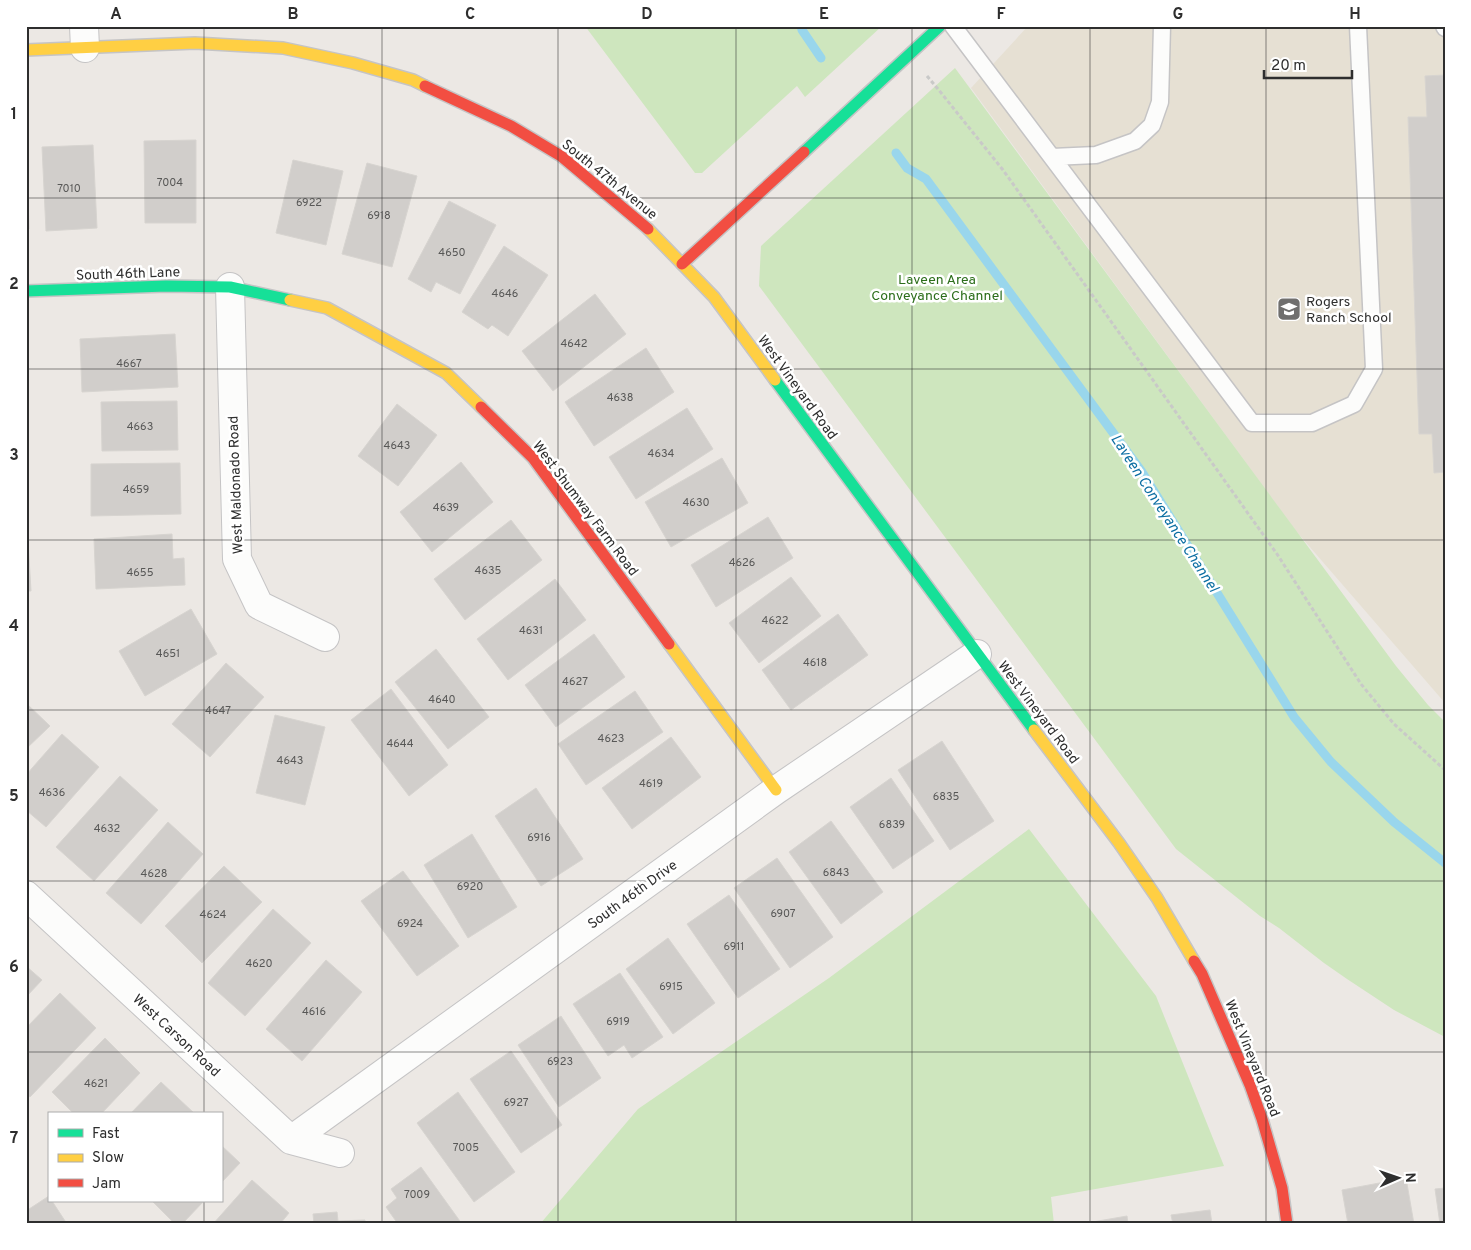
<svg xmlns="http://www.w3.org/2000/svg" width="1471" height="1250" font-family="Overpass,sans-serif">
  <rect width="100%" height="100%" fill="#ece8e4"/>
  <path fill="#e6e0d3" d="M1028 26H1445V703L1296 531 971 88Z"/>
  <path fill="#cee6be" d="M585 26H882L805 97 797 86 702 173H695Z
    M955 68 1396 666 1428 705 1445 722V1037L1394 1010 1347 979 1324 963 1279 928 1260 916 1176 849 759 286 761 246Z
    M1029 829 1156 996 1224 1166 1051 1197 1054 1224H540L638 1109 829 978Z"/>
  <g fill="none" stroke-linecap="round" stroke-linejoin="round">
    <path stroke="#99d6ec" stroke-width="9" d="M801 26 802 30 821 58
      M896 153 907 168 926 179 1142 472 1294 717 1331 762 1394 822 1445 863"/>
  </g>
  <path fill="#d1cecb" stroke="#d7d4d0" d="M1445 75V472L1434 473 1432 434H1419L1408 117H1427L1425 76Z
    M26 134 29 229H26Z
    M196 140V223H145L144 141Z
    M93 145 97 228 46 231 42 147Z
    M293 160 343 171 326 245 276 233Z
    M367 163 417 176 392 267 342 254Z
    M449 201 496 225 460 294 436 282 431 292 408 279Z
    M504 246 548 275 508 336 492 325 488 329 462 312Z
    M595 294 626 334 553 391 522 351Z
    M175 334 178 387 82 392 80 339Z
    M646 348 674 392 594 446 565 402Z
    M177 401 178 450 102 451 101 402Z
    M397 404 437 435 398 486 358 456Z
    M687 408 713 449 636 499 609 457Z
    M722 458 748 503 671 547 645 502Z
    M461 462 493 502 432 552 400 512Z
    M180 463 181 514 91 516V464Z
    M768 517 793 558 716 607 691 565Z
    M511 520 542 560 465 620 434 579Z
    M172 534 173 559 184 558 185 585 96 589 94 539Z
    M26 541H28L31 591H26Z
    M791 577 821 616 759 663 729 623Z
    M555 579 586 620 508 680 477 639Z
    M191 609 217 654 145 696 119 651Z
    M838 614 868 655 791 710 762 670Z
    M594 634 625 677 556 727 525 685Z
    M436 649 489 717 448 749 395 682Z
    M226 663 264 697 210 757 172 724Z
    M391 689 448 765 409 796 351 720Z
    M635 691 663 732 586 785 558 744Z
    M26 703 50 726 26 749Z
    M275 715 325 727 305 805 256 793Z
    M62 734 99 767 46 827 26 810V775Z
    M671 737 701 777 632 829 602 788Z
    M942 741 994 821 950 850 898 770Z
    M120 776 158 810 94 881 56 847Z
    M891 778 934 841 893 869 850 807Z
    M536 788 583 859 541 886 495 816Z
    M831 821 883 892 841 924 789 852Z
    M168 822 203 854 141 924 106 893Z
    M472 834 517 907 468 938 424 865Z
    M777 858 833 937 790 968 734 888Z
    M224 866 262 902 202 963 165 926Z
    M403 871 459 946 417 976 361 901Z
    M729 895 780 969 738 998 687 924Z
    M273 909 311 943 245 1016 208 983Z
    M668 938 715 1003 673 1034 626 969Z
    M326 960 362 992 302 1061 266 1029Z
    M26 966 42 980 26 997Z
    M620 973 663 1037 632 1058 624 1045 608 1056 573 1004Z
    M60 993 96 1028 30 1097 26 1094V1028Z
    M561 1016 601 1078 559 1107 518 1045Z
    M105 1038 140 1073 101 1114H74L52 1092Z
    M511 1051 562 1125 521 1153 470 1079Z
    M161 1082 195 1114H130Z
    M458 1092 515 1172 474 1202 417 1123Z
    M221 1145 240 1163 221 1183Z
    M421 1167 462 1224H398L386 1207 397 1198 391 1189Z
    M1406 1178 1414 1224H1348L1342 1190Z
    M252 1180 289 1213 280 1224H213Z
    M1445 1188V1224H1440L1435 1189Z
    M49 1196V1201H52L67 1224H26V1211Z
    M152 1201H204L182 1224H175Z
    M1210 1210 1212 1224H1173L1171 1215Z
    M337 1212 338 1221 365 1220V1224H314L313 1214Z
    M1127 1216 1128 1224H1081Z"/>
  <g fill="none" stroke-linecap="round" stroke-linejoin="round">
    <g stroke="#c5c4c5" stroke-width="19">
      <path id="lane" d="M953 26 1252 423H1312L1354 404 1374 369 1358 26
        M1444 26 1445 28
        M1052 157 1096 155 1135 141 1152 125 1160 102 1162 26"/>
    </g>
    <g stroke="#c5c4c5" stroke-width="30">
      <path id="street" d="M84 26 85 48
        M230 287 237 559 259 605 325 637
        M26 895 291 1140 340 1153
        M291 1140 776 790 977 654"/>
    </g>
    <g stroke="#c5c4c5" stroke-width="14">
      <path id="fast" d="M804 152 940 26
        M26 291 166 286 230 287 290 300
        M775 380 1034 730"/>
    </g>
    <g stroke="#c5c4c5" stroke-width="14">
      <path id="slow" d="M26 50 195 43 283 48 353 63 413 80 425 86
        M648 229 714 297 775 380
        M290 300 327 308 446 373 481 407
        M669 644 776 790
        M1034 730 1119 843 1157 898 1194 961"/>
    </g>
    <g stroke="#c5c4c5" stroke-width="14">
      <path id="jam" d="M425 86 511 126 561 156 648 229
        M682 264 804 152
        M481 407 533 458 669 644
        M1194 961 1202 974 1250 1085 1262 1119 1282 1188 1287 1224"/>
    </g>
    <path stroke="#c9c9c8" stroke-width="3" stroke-dasharray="4 2.5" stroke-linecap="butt" d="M927 76 938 89 1003 170 1277 554 1361 684 1394 724 1445 770"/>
    <use href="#lane" stroke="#fcfcfb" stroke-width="16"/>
    <use href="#street" stroke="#fcfcfb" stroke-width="28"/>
    <use href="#fast" stroke="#16e098" stroke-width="11"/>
    <use href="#slow" stroke="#ffcf43" stroke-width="11"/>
    <use href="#jam" stroke="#f24e42" stroke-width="11"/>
  </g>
  <path fill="none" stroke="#2e2e2e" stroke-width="1" stroke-opacity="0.55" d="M204 26V1114M382 26V1224M558 26V1224M736 26V1224M912 26V1224M1090 26V1224M1266 26V1224M26 198H1445M26 369H1445M26 540H1445M26 710H1445M26 881H1445M26 1052H1445M204 1201V1224"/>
  <defs>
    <g id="school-square" transform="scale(1.25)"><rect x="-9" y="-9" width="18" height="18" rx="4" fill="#706f6e" stroke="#fff"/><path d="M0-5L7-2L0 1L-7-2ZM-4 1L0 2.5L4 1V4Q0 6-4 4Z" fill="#fff"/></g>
  </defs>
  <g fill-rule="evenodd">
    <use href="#school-square" x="1289" y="309"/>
  </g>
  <g text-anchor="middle" stroke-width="5" stroke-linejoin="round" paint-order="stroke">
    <g font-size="11" fill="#585857">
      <text x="170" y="186">7004</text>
      <text x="69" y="192">7010</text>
      <text x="309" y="206">6922</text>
      <text x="379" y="219">6918</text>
      <text x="452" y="256">4650</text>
      <text x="505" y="297">4646</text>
      <text x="574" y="347">4642</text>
      <text x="129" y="367">4667</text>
      <text x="620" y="401">4638</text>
      <text x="140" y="430">4663</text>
      <text x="397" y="449">4643</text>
      <text x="661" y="457">4634</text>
      <text x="136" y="493">4659</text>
      <text x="696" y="506">4630</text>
      <text x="446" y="511">4639</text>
      <text x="742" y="566">4626</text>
      <text x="488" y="574">4635</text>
      <text x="140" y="576">4655</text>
      <text x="775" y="624">4622</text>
      <text x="531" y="634">4631</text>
      <text x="168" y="657">4651</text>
      <text x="815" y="666">4618</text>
      <text x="575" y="685">4627</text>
      <text x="442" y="703">4640</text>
      <text x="218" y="714">4647</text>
      <text x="611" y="742">4623</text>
      <text x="400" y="747">4644</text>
      <text x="290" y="764">4643</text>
      <text x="651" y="787">4619</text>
      <text x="52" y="796">4636</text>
      <text x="946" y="800">6835</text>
      <text x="892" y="828">6839</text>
      <text x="107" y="832">4632</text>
      <text x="539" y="841">6916</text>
      <text x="836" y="876">6843</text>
      <text x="154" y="877">4628</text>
      <text x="470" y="890">6920</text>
      <text x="783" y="917">6907</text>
      <text x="213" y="918">4624</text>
      <text x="410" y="927">6924</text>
      <text x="734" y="950">6911</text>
      <text x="259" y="967">4620</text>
      <text x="671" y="990">6915</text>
      <text x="314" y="1015">4616</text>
      <text x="618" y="1025">6919</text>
      <text x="560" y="1065">6923</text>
      <text x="96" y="1087">4621</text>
      <text x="516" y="1106">6927</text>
      <text x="466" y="1151">7005</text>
      <text x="417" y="1198">7009</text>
    </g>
    <g font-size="14" fill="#2e2e2e" stroke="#fff">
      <text transform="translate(610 179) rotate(39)" y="5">South 47th Avenue</text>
      <text transform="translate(128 273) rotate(-2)" y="5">South 46th Lane</text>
      <text transform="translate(798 387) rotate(54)" y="5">West Vineyard Road</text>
      <text transform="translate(235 485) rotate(-92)" y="5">West Maldonado Road</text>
      <text transform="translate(586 508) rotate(53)" y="5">West Shumway Farm Road</text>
      <text transform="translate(1039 712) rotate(53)" y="5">West Vineyard Road</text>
      <text transform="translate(632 894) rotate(-36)" y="5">South 46th Drive</text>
      <text transform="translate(177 1035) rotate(43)" y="5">West Carson Road</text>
      <text transform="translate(1253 1058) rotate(68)" y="5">West Vineyard Road</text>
    </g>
    <g font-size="14" fill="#2c6e1b" stroke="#fff">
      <text x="937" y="284">Laveen Area<tspan x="937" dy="16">Conveyance Channel</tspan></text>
    </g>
    <g font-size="14" fill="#2e2e2e" stroke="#fff" text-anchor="start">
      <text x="1306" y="306">Rogers<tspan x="1306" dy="16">Ranch School</tspan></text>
    </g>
    <g font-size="15" font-style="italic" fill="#0d6fa3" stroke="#fff">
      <text transform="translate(1165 513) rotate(57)" y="5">Laveen Conveyance Channel</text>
    </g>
  </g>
  <rect width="1471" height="1250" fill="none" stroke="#ffffff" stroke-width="55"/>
  <rect x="48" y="1112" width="175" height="90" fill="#ffffff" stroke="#ababab"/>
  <rect x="58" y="1129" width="25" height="8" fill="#16e098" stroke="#ababab"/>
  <text x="92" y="1138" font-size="15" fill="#2e2e2e">Fast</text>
  <rect x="58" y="1154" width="25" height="8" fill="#ffcf43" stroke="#ababab"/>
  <text x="92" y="1162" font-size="15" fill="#2e2e2e">Slow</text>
  <rect x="58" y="1179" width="25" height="8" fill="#f24e42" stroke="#ababab"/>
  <text x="92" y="1188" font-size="15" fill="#2e2e2e">Jam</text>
  <g transform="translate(1398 1178) rotate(88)" stroke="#ffffff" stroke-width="4" paint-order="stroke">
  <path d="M0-4L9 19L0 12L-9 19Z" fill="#2e2e2e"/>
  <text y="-8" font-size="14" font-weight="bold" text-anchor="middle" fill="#2e2e2e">N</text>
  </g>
  <path d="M1264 70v8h88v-8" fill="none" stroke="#2e2e2e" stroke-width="2.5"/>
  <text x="1271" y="70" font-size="15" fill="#2e2e2e" stroke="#ffffff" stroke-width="4" paint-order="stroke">20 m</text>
  <rect x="28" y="28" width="1416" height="1194" fill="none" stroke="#2e2e2e" stroke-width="2"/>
  <g font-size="16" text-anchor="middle" font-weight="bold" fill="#2e2e2e">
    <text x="116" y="19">A</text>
    <text x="293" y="19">B</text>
    <text x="470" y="19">C</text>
    <text x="647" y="19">D</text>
    <text x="824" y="19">E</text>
    <text x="1001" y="19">F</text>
    <text x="1178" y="19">G</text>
    <text x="1355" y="19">H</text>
    <text x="14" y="119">1</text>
    <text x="14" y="289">2</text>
    <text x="14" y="460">3</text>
    <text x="14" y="631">4</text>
    <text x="14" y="801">5</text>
    <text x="14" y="972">6</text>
    <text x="14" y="1143">7</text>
  </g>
</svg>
